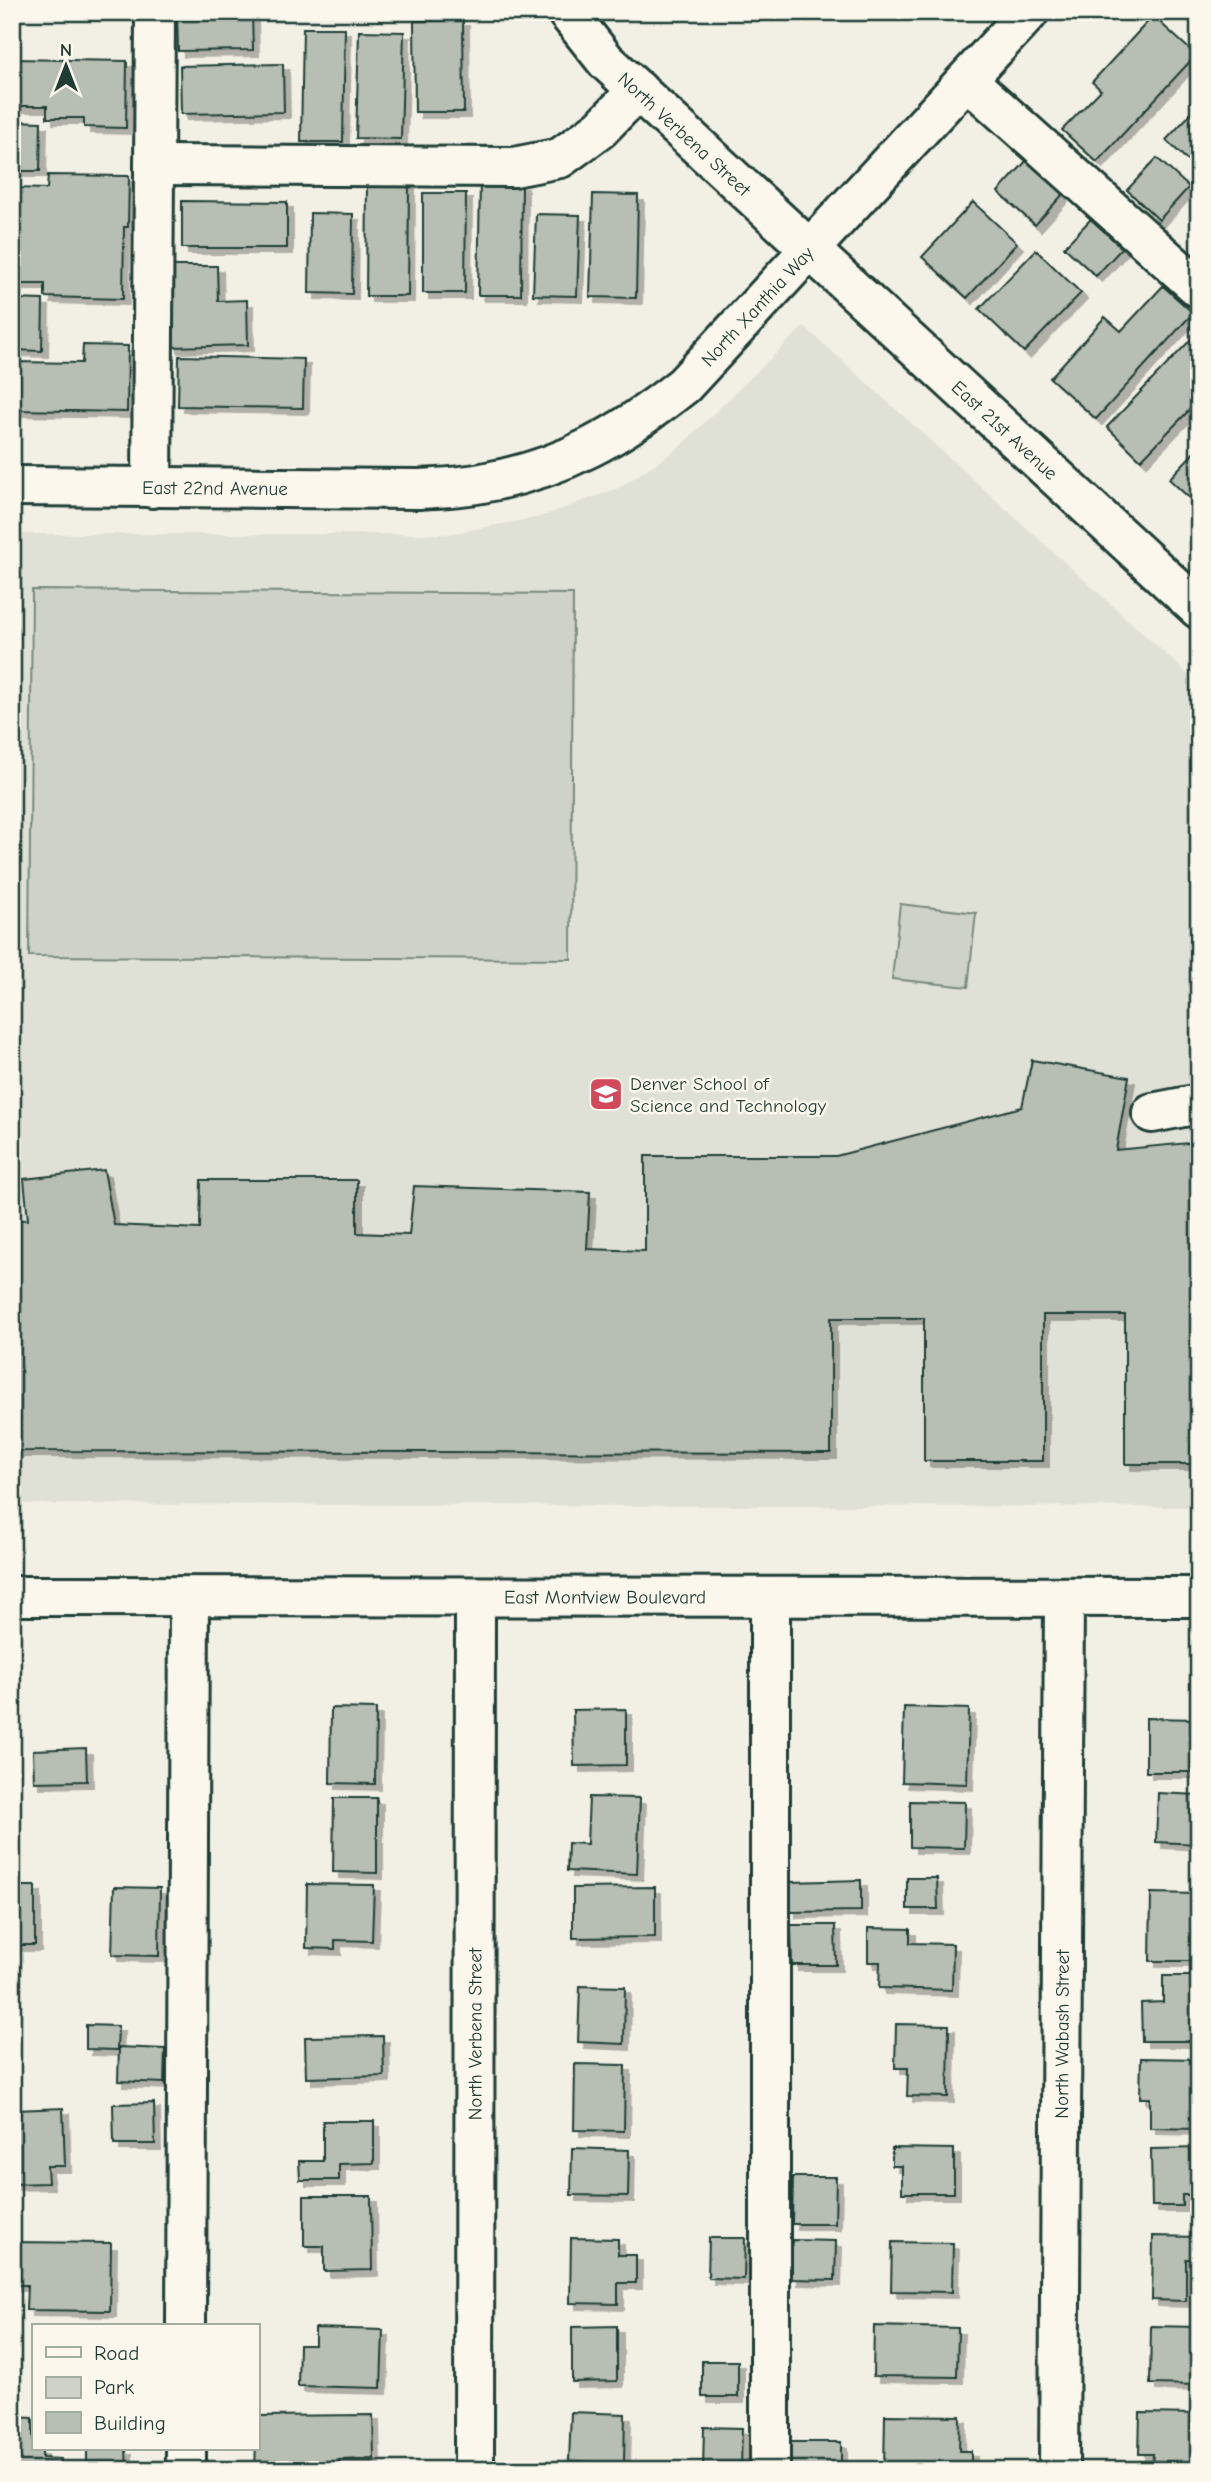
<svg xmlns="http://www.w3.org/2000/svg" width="1211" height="2482" font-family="'Comic Neue',sans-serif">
  <defs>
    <filter id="shadow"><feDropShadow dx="6" dy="6" stdDeviation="0" flood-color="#0004"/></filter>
  </defs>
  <rect width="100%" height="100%" fill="#f2f0e5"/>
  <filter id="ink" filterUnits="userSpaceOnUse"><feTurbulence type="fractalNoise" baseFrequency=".0143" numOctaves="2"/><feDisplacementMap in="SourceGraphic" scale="14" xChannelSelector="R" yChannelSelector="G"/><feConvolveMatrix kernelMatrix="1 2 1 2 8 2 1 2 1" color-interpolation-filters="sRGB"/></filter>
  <g filter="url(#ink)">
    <path fill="#e0e1d6" d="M804 326 1199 684V1507L12 1504V534H448L540 517 618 488 676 450Z"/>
    <path fill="#cfd2c8" stroke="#77887e" stroke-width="2" d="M32 590 573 594 571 959 29 956Z
      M900 904 976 913 968 987 892 979Z"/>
    <path fill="#b7beb3" stroke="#1f3d34" stroke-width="2" filter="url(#shadow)" d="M177 12H252L253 50 178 51Z
      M1153 16 1196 55 1097 162 1062 130 1101 90 1092 82Z
      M463 20 464 112H415L414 21Z
      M303 28H345L343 142H301Z
      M359 31 404 32 401 139 356 138Z
      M13 59 127 61 126 128 84 127V118H47V106H13Z
      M283 64 284 112 181 114 180 66Z
      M1199 105V171L1166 140Z
      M12 121 41 122 40 171H12Z
      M1157 158 1189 187 1159 220 1127 190Z
      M1028 159 1065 192 1035 225 998 192Z
      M48 175 129 176 128 227H124L123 299 45 297V284H13L14 188 47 189Z
      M367 182H409L408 296H366Z
      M480 182 522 183 521 295H478Z
      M423 193H466L465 293H423Z
      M593 194 638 195 636 298 590 297Z
      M182 201 287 202V248H182Z
      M973 202 1017 243 967 298 922 257Z
      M310 213 353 214 352 294 309 293Z
      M536 214 580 215 577 296 533 295Z
      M1091 219 1122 248 1096 276 1064 247Z
      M1036 250 1081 293 1024 352 979 309Z
      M170 266H217L218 301 247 300 248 345 172 347Z
      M1163 286 1193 313 1096 419 1050 378 1105 317 1121 331Z
      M12 299 43 300 42 351 12 350Z
      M1199 331V400L1141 460 1107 427Z
      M83 345 128 346 127 412 12 410 13 362 82 363Z
      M179 356 304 359 303 408 178 406Z
      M1199 447V507L1169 479Z
      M1032 1060 1129 1077 1116 1150 1199 1142V1464H1125V1315H1043V1461H924V1318H831V1453L12 1451V1219L28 1220 24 1179 104 1170 114 1225 200 1229 201 1180H357V1233L409 1235 414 1186 590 1192 587 1249 645 1251V1156H836L1022 1107Z
      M904 1707 969 1709 967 1784 902 1782Z
      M331 1708 376 1709 375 1784 330 1783Z
      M626 1709V1765L574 1766 573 1710Z
      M1146 1718 1199 1719V1772H1146Z
      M86 1748 87 1781 34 1782 33 1750Z
      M1158 1793 1199 1795V1844L1156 1842Z
      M589 1797 640 1798 637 1874 567 1871 568 1843 587 1844Z
      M334 1798H377V1873L333 1872Z
      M910 1801 965 1802 964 1848 910 1847Z
      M907 1878H937L938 1909H907Z
      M861 1880V1911L790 1912V1882Z
      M307 1884 374 1885 372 1941 335 1940V1949L306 1948Z
      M12 1886H35V1945H12Z
      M114 1887 160 1888 159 1956 112 1955Z
      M655 1887V1937L573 1938V1888Z
      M1151 1893 1199 1894V1961H1150Z
      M791 1925H835L836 1965H792Z
      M868 1928 910 1929V1943L953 1944 952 1990 879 1988 880 1962H868Z
      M1163 1976H1199V2041H1142L1141 2003 1163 2002Z
      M580 1986 625 1987 624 2044 578 2042Z
      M896 2024 949 2025 948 2097 907 2096 908 2068H895Z
      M86 2025 118 2026 117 2050 86 2049Z
      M383 2036 384 2076 306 2078 305 2037Z
      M119 2047 165 2049 164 2083 118 2081Z
      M1141 2058 1199 2059V2129L1150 2128V2098H1140Z
      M575 2064 625 2065 624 2131 574 2130Z
      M154 2103 155 2144H114L113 2104Z
      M63 2108 65 2166H47L48 2183 12 2184V2127H17L16 2110Z
      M323 2121H374V2163L339 2164V2180H300L299 2161H323Z
      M572 2148 629 2150 628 2196 571 2195Z
      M892 2148 954 2149V2193H902V2166H892Z
      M1199 2148V2195H1182V2206H1152L1151 2149Z
      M793 2177H836L835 2224H792Z
      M304 2196H371L372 2270 324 2271V2246H304Z
      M1153 2236 1199 2237V2259H1186V2301L1152 2300Z
      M571 2238 618 2239V2255H636V2283H618V2304L570 2303Z
      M709 2238H745L744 2279 708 2278Z
      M792 2240 836 2241 835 2280 792 2279Z
      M12 2242 111 2243 110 2311 26 2310 27 2285H12Z
      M892 2242 953 2243 952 2292 891 2291Z
      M617 2326V2381L572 2382V2327Z
      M874 2326 958 2328 957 2377 873 2376Z
      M1151 2326 1199 2327V2385L1150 2384Z
      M315 2328 383 2330 381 2388 298 2386 299 2345H315Z
      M702 2361H738V2397H702Z
      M571 2412 625 2414 624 2463 569 2461Z
      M1140 2413 1199 2414V2470H1152L1153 2454H1139Z
      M373 2415 374 2459 339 2460 340 2470H255L257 2416Z
      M885 2415 960 2416 959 2451H971V2470H884Z
      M12 2417 33 2418V2449H42V2458L61 2459V2470H12Z
      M704 2427 742 2428 741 2470H703Z
      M786 2442H841V2470H785Z
      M87 2449H126L127 2470H87Z"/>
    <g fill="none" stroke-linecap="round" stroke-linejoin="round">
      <g stroke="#1f3d34" stroke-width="44">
        <g id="minor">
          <path id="s1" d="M567 12 606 61 1199 609"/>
          <path d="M967 80 1199 288"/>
          <path d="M154 165 514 167 560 158 600 129 638 90"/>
          <path id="s2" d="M12 486 418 489C439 488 461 487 482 483 563 469 621 435 684 385L1029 12"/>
          <path d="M152 488 155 12"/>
          <path d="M1152 1113 1199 1104"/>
          <path d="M770 1597V2470"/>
          <path d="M186 2326 189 1597"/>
          <path d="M186 2470V2449"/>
          <path id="s3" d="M474 2470 475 1597"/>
          <path id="s4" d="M1059 2470 1064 1597"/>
        </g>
      </g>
      <g stroke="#1f3d34" stroke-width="44">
        <g id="major">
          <path id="s5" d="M12 1596 1199 1597"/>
        </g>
      </g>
      <use href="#minor" stroke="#fbf7ec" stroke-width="38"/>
      <use href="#major" stroke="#fbf7ec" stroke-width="38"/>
    </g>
  </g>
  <defs>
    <g id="school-square" transform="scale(1.75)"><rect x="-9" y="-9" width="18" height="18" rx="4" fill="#d1495b" stroke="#fbf7ec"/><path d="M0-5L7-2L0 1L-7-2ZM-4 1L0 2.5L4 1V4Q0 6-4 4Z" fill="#fff"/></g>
  </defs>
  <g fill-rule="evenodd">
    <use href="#school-square" x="606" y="1094"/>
  </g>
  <g text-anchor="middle" stroke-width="5" stroke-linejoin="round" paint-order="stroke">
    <g font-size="19" fill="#1f3d34" stroke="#fbf7ec">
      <text dy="7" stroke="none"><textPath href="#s1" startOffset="170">North Verbena Street</textPath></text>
      <text dy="7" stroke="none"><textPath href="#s2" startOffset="805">North Xanthia Way</textPath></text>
      <text dy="7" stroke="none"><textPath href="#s1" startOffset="606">East 21st Avenue</textPath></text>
      <text dy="7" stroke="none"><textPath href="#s2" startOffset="203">East 22nd Avenue</textPath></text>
      <text dy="7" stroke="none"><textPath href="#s5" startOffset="593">East Montview Boulevard</textPath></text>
      <text dy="7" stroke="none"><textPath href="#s3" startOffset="436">North Verbena Street</textPath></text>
      <text dy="7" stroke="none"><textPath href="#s4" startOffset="436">North Wabash Street</textPath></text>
    </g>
    <g font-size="19" fill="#1f3d34" stroke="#fbf7ec" text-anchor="start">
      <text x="630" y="1090">Denver School of<tspan x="630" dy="22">Science and Technology</tspan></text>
    </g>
  </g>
  <rect width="1211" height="2482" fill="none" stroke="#fbf7ec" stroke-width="42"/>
  <rect x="21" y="21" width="1169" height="2440" fill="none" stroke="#1f3d34" stroke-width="2.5" filter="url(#ink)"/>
  <rect x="32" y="2324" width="228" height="126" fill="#fbf7ec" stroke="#a3ada2" stroke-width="2"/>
  <rect x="46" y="2347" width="35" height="10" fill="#fbf7ec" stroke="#a3ada2" stroke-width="2"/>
  <text x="94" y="2360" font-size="21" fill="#1f3d34">Road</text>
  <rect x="46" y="2377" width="35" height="21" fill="#cfd2c8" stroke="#a3ada2" stroke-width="2"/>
  <text x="94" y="2394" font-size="21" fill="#1f3d34">Park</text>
  <rect x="46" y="2412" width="35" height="21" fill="#b7beb3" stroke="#a3ada2" stroke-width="2"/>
  <text x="94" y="2430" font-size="21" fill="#1f3d34">Building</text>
  <g transform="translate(66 66)" stroke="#fbf7ec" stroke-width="5" paint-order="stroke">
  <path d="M0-5L12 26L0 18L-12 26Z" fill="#1f3d34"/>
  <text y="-10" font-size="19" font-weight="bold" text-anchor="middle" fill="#1f3d34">N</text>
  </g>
</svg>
